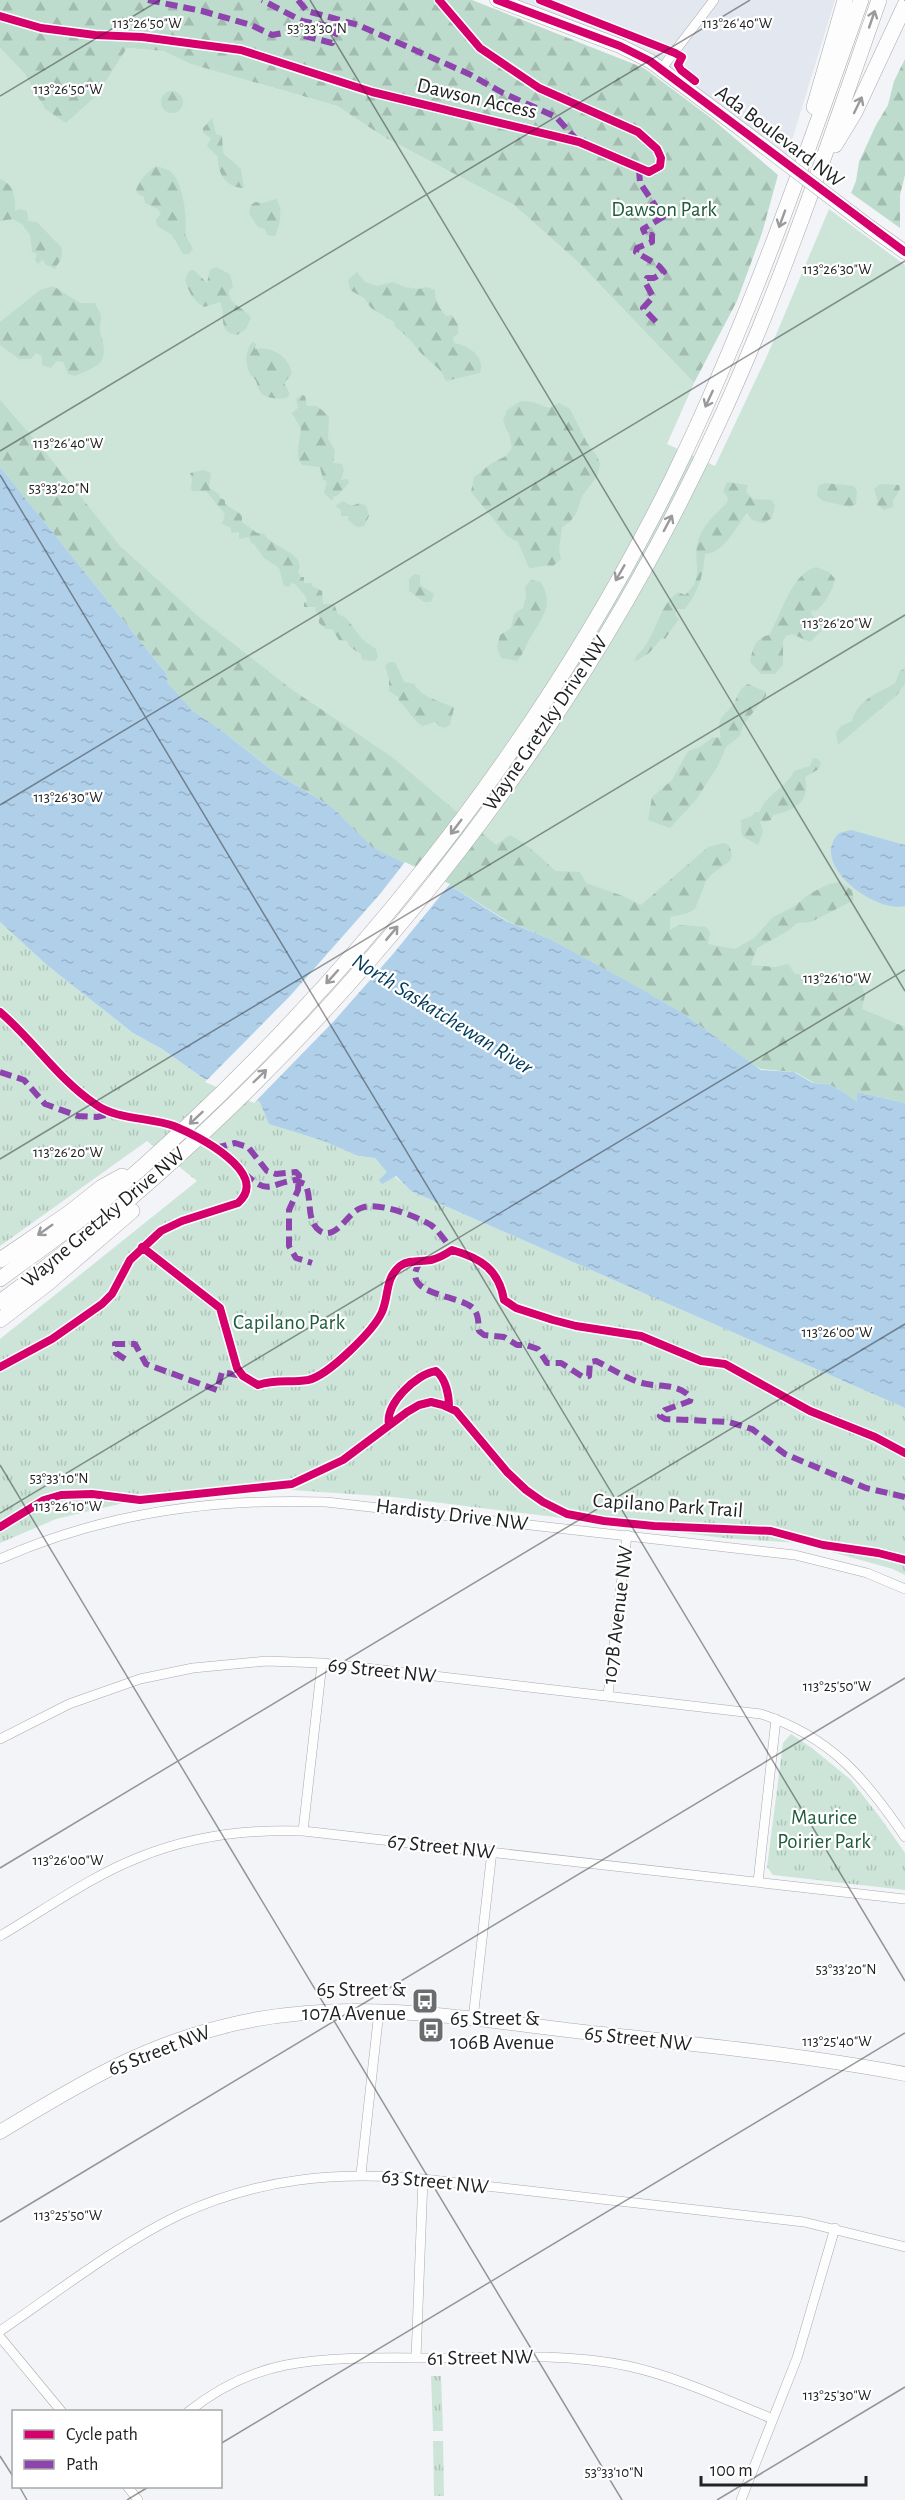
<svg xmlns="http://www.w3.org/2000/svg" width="905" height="2500" font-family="'Alegreya Sans',sans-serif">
  <defs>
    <pattern id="forest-firs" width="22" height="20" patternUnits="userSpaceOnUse" patternTransform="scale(1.5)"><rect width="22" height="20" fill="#bedccd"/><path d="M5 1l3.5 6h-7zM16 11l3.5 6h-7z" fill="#a3bcb0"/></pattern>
    <pattern id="park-tufts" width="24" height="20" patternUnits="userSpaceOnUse" patternTransform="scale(1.5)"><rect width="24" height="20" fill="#cce5d8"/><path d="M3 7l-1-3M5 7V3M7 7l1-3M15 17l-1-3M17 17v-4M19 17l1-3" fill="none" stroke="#afc4b9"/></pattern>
    <pattern id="water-ripples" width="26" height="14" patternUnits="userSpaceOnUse" patternTransform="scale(1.5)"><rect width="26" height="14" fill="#b0d0ea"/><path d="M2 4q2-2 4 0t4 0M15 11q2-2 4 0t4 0" fill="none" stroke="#97b2c9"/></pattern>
  </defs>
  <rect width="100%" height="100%" fill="#f2f4f7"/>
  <path fill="#e3e8f0" d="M497 0H835L785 163 662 68Z"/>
  <path fill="#cce5d8" d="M0 48 24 73 45 109 98 94 127 48 163 51 192 64 337 106 384 137 514 205 580 264 694 383 667 444 715 466 767 356 829 209 905 265V1103L794 1072 762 1069 684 1014 550 939 507 920 459 891 372 847 332 807 193 711 168 683 166 672 0 468Z"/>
  <path fill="url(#forest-firs)" d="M0 0H472L644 68 711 118 778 175 762 233 737 301 694 383 580 264 514 205 384 137 337 106 191 64 163 51 127 48 98 94 66 123 45 109 24 73 0 48Z
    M905 59V175L900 195V228L851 193 856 181 859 162 876 125 888 105 894 81Z
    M161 102a11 11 0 1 1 22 0a11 11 0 1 1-22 0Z
    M212 118 216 134 222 136 223 153 241 169 244 188C227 188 217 174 218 157L207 146 211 138 203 133V128Z
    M157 166C161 168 168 169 171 172 183 182 188 220 185 234L193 249 189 254H183L172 235 157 226 156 219 161 214 158 209 145 203 144 197 139 195 136 190C140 180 147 171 157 166Z
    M0 179C14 184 16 198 15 211L20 209 27 211 28 221 37 222 62 248 61 259 55 269 45 264 43 259 38 264 35 260 37 254 32 252 30 235 23 225 13 219 0 221Z
    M276 199C284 209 280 225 275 236L267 235 265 229 258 227 249 214 251 205 255 202 263 203Z
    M216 267 230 274 233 287 229 291C229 307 244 306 251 318L246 329 237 335C216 332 227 316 220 302L204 307C193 301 189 292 185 280L189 271 194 270 207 283 210 270Z
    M357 272 365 282 377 286 393 282 405 287 419 289 427 287 435 290C435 301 439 308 446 316L452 315 458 325V334L453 337 454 343C468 345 486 357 480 373L446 381C441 367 429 362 420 352 412 342 406 334 395 327L394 322 371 308 364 298 350 290 348 280Z
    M53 286 80 303H95C97 307 100 312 101 316 102 322 99 325 100 331 109 362 103 364 75 376L68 374 63 362 57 361 51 368 42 365V356L36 353 31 359H19L0 345V322L40 290Z
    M253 342 256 344 255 349C272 346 289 356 292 374L284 383 290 394 286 398C278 399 269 399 262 394 258 390 258 386 256 381 255 379 251 375 250 374 245 365 245 348 253 342Z
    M302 395 305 396 307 406H317L329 416 328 439 335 450 333 463 342 464 344 470 341 480 348 479 349 483 337 496H334L332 501 324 493 327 481 323 480 320 467 302 465 298 458V449L301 429 292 413 298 408 296 399Z
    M0 400 42 448 120 546 199 617 291 689 392 757 496 845 510 835C527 844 541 857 555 871L580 872 586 883 623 896 641 905 708 847 723 843 729 845 732 854 730 861 712 874 706 881 695 909 688 913 670 917V930L679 925 706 927 710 932 708 944 735 949 754 938 773 917 793 907 809 894 829 884 840 882 852 890 854 900 811 922 797 923 788 931 757 948 751 965 775 967 788 964 795 974 804 975 818 981 841 980 861 983 865 995 862 1009 905 1027V1103L863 1093H857V1103L842 1091 828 1084 814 1083 795 1072 761 1069 752 1064 684 1014 643 990 550 939 507 921 460 891 372 848 332 807 273 771 221 730 193 711 168 683 166 673 0 467Z
    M521 401 533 402 549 408 559 403 570 409 587 443 595 453 600 463 598 475 582 496 577 512 570 522 562 527 559 549 561 559 553 566C543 564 538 568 529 568L518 542 507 536 471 492 474 477 492 463 506 456 512 448 509 434 503 421 507 410Z
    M203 470 211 473 209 488 219 494 220 498 225 500V504L242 515V522L257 533 264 534C274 549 307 553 298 572L301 577H304V583H311L312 586 322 591 323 604H334L338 614 346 618 363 640 376 649 378 657 375 661 362 660 361 654 350 647 347 641 339 640 332 629H326L319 623V615L315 610 316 607H304V603L307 601C306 595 299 589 295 584L292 583 289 587 284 586 279 568 264 558 254 544 251 543 249 537 239 539V532L231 533V528L222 524 225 514 206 491H192L191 488 192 479 190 473Z
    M727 482 748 485 746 492 753 499 772 500 775 506 772 518 764 523 752 520 747 513C737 525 724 554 705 554 703 576 699 591 685 609H677L675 615 679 619 665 639 662 638 649 653 635 662 636 656C657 639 656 608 678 592L685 595C706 577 692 563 698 541 702 526 716 513 727 503L728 498 723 491Z
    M825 483 854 486 857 491 856 504 850 507 823 501 817 496 818 486Z
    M880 484 899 485 900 489 893 501V507L884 510 876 504 878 502 874 489Z
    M343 501 351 506 360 503 366 506 369 516 364 526 357 527 348 520 349 516H341V510L335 506Z
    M816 567 829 572 835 579C833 590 825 604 816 611L812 610 811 614 814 617 823 621 824 628 810 642 792 634 786 636 783 641V665L775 674H761L750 662C753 649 754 638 769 635 782 613 791 574 816 567Z
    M414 574 420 575V585L434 594 431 602H424L409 591V579Z
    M531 580 541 582C555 606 541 619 529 640 525 648 523 654 517 661L501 658 497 647 500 635 511 628 514 614 523 608 526 597 525 587Z
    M389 662H395L404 682 414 684C423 699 440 700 454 708L450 725 445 728 439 726 436 722 422 726C412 719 408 709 399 701L398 697 389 691V679L385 666Z
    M905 668V684L897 695 838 745 836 733 841 726 852 721C858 699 877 694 895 683L900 671Z
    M748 684 766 692V696L743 725 740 736 726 747 720 762 696 800 670 828 648 820 652 797 672 780 688 751 700 747 713 737 721 738C716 715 723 719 734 703 739 695 738 689 748 684Z
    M813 758 818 759 821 763 819 769 805 777C811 802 795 810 773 815L771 820 765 822 760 821 763 832 758 845 742 836 741 820 752 816 755 812H760C763 797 789 785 794 771L810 766Z"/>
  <path fill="url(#park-tufts)" d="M0 922 48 966 133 1033 162 1049 203 1078 260 1102 321 1140 358 1156 375 1158C386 1171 399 1179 411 1191L905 1408V1575L893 1569 799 1543 724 1538 394 1497 292 1490 249 1489 136 1500 56 1519 0 1543V1339L197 1181 147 1141 0 1246Z
    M791 1734 812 1748 851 1780 882 1820 905 1853V1890L773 1875 767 1867 783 1743Z
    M431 2376H441L443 2431H433Z
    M433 2441H443L444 2496H434Z"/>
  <path fill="url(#water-ripples)" d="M0 467 166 673 168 683 193 711 221 730 273 771 332 807 372 847 459 891 506 921 550 939 643 990 684 1014 761 1070 794 1072 813 1083 828 1084 842 1091 857 1102V1093H863L905 1103V1408L411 1191 396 1176 382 1184 379 1180 387 1172 375 1158 358 1156 321 1140 269 1124 260 1102 203 1078 162 1049 133 1033 48 966 0 922Z
    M851 830 905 845V906C875 913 808 864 839 833Z"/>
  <path fill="#f2f4f7" d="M405 862 450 884 393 954 334 1021 254 1103 205 1082 290 996 380 894Z"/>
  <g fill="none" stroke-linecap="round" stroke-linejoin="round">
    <g stroke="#a9aaac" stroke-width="10">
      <path id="street" d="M662 68 714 0
        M0 1559C103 1513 214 1498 326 1502L795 1555 867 1573 905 1589
        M608 1695 627 1535
        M0 1739 69 1704 140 1679 193 1668 266 1661 322 1663 761 1714C831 1737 865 1778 905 1837
        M303 1831 322 1663
        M758 1882 776 1719
        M0 1936C46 1909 91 1876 140 1857 192 1836 248 1829 303 1831L905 1899
        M473 2019 492 1851
        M361 2174 379 2011
        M0 2331C56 2293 119 2244 179 2215 259 2178 337 2171 423 2179L804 2222 905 2247
        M0 2337 62 2412
        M416 2358 423 2179
        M188 2412C217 2389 250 2372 286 2365 331 2356 390 2358 437 2358 500 2357 565 2353 628 2366 678 2377 726 2400 773 2419
        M127 2486 138 2500
        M741 2500 797 2358 835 2228"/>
    </g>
    <g stroke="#a9aaac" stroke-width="15">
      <path id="secondary" d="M497 0 620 46 650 61 746 133
        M871 228 905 252
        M0 2132C79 2084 146 2043 238 2023 352 1997 469 2019 584 2032 691 2044 799 2054 905 2074"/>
    </g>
    <g stroke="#a9aaac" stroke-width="16">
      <path id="primary" d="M814 107 845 0
        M835 145 855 112 905 5
        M0 1260 69 1213 102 1187 122 1176
        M0 1279C34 1254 69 1230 101 1203 335 1004 537 753 673 477 748 323 804 161 861 0
        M0 1302C307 1076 565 761 723 413 784 279 830 139 879 0
        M0 1320 47 1284 132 1211"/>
    </g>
    <use href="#street" stroke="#fdfdfe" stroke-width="9"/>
    <use href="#secondary" stroke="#fdfdfe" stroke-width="14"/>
    <use href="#primary" stroke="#fdfdfe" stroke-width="15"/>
    <g stroke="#a9aaac" stroke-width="15" stroke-linecap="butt">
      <path id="secondary-bridge" d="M746 133 871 228"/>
    </g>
    <use href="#secondary-bridge" stroke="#fdfdfe" stroke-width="14"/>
    <path stroke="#8e44ad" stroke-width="6" stroke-dasharray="12 6" stroke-linecap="butt" d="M148 0 202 11 251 25 272 35 289 32 332 43 338 28 302 21 262 0
      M298 0 307 11 358 25 469 74 503 93 556 117 577 140
      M639 169 640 183 663 217 643 229 646 236 652 235V242L637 248 636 252 659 266 664 272 654 278H647L645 282 653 297 643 308 659 325
      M0 1072 24 1080 45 1104 78 1116 97 1117 111 1114
      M215 1148 235 1143 248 1147 267 1171 276 1174 296 1172 299 1175 298 1190 289 1210V1246L296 1258 312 1263
      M244 1173C269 1196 268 1184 295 1180L305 1184C313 1198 305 1221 320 1231 336 1241 347 1213 361 1208 377 1201 416 1216 431 1225 439 1231 446 1242 452 1250
      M421 1261C396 1295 458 1294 473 1308 479 1315 478 1322 479 1331L484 1335 504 1337 517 1345H526L538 1349 547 1363H561L583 1377 589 1376 590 1362 596 1361C613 1369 629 1381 647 1384 663 1387 680 1384 691 1398L690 1401 665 1410 660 1416 665 1419 729 1422 752 1429 785 1454 866 1488 905 1497
      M125 1359 116 1353 115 1344H135L146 1364 217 1390 222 1372 243 1376"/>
    <g stroke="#fff" stroke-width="11">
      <path id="cycleway" d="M497 0 620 46 650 61 905 252
        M540 0 675 53 682 57 678 65 681 70 695 81
        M0 16 41 28 95 35 142 37 241 50 372 92 579 142 649 172 660 166 661 158 657 149 638 132 539 88 480 48 439 0
        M0 1012C34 1041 58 1079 95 1104 116 1120 149 1117 174 1126 196 1135 272 1173 238 1203L182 1221 161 1231 130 1260 112 1294 102 1304 52 1339 0 1367
        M142 1247 220 1308 237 1368 243 1376 258 1385C276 1379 290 1383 308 1380 328 1376 374 1330 382 1312 389 1296 385 1278 400 1266 410 1259 421 1262 431 1260 439 1258 446 1254 452 1250 481 1258 499 1270 504 1300L516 1308 553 1320 576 1326 641 1336 701 1361 725 1364 810 1411 875 1437 905 1453
        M389 1425C385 1404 416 1374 436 1371 446 1379 449 1395 449 1407
        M0 1527 44 1500 61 1495 92 1494 140 1500 292 1484 343 1460 407 1412 419 1405 431 1402 443 1405 456 1411 507 1472 526 1490 543 1502 567 1514 604 1521 654 1526 771 1531 823 1545 878 1553 905 1560"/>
    </g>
    <use href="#cycleway" stroke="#d6006c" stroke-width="8"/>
  </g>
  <defs><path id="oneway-shaft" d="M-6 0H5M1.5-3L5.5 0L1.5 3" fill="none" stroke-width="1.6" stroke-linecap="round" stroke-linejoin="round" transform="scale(1.5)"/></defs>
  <g stroke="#9a9a9c">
    <use href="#oneway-shaft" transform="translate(872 19) rotate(-71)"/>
    <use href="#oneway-shaft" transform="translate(858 105) rotate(-64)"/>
    <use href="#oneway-shaft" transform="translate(782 219) rotate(110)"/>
    <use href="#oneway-shaft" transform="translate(709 399) rotate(115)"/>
    <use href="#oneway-shaft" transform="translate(668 523) rotate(-62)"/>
    <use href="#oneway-shaft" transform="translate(620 573) rotate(120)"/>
    <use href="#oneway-shaft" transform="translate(456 827) rotate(127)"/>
    <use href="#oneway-shaft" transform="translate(392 933) rotate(-50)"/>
    <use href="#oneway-shaft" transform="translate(332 977) rotate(132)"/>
    <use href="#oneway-shaft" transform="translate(260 1076) rotate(-44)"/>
    <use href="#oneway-shaft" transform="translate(196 1118) rotate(137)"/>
    <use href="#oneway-shaft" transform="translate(45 1230) rotate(145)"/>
  </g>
  <path fill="none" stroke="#212224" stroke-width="1.5" stroke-opacity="0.45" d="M310 0 905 991M905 0V1M0 96 160 0M0 451 750 0M0 475 905 1981M0 805 905 261M0 1159 905 615M0 1465 622 2500M0 1513 905 970M0 1868 905 1324M0 2222 905 1678M220 2444 905 2033M0 2456 14 2478M19 2486 27 2500M127 2500 150 2486M717 2500 905 2387"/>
  <defs>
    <g id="bus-square" transform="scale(1.35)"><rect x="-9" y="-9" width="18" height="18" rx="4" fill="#6a6c6e" stroke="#fff"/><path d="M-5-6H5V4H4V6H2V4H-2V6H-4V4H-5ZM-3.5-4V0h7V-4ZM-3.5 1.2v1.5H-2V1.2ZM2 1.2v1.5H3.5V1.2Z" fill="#fff"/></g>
  </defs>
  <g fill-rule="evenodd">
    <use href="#bus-square" x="425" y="2001"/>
    <use href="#bus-square" x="431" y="2030"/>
  </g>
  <g text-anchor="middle" stroke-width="4.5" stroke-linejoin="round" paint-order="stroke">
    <g font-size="21" fill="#212224" stroke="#fff">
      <text transform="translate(477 98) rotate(13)" y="7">Dawson Access</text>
      <text transform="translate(780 136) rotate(37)" y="7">Ada Boulevard NW</text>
      <text transform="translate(545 723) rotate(-56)" y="7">Wayne Gretzky Drive NW</text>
      <text transform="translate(103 1217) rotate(-40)" y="7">Wayne Gretzky Drive NW</text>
      <text transform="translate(668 1505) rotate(4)" y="7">Capilano Park Trail</text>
      <text transform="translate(452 1514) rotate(7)" y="7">Hardisty Drive NW</text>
      <text transform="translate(617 1615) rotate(-83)" y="7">107B Avenue NW</text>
      <text transform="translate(382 1670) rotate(6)" y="7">69 Street NW</text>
      <text transform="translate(441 1846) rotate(6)" y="7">67 Street NW</text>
      <text transform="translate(638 2038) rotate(6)" y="7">65 Street NW</text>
      <text transform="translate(159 2050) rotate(-21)" y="7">65 Street NW</text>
      <text transform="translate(435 2181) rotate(6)" y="7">63 Street NW</text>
      <text transform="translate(480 2357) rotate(-1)" y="7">61 Street NW</text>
    </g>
    <g font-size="21" fill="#1e5b3f" stroke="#fff">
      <text x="664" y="216">Dawson Park</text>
      <text x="289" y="1329">Capilano Park</text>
      <text x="824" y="1824">Maurice<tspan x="824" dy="24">Poirier Park</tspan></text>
    </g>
    <g font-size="21" fill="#212224" stroke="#fff" text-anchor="end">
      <text x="406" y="1996">65 Street &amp;<tspan x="406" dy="24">107A Avenue</tspan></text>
      <text x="450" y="2025" text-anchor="start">65 Street &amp;<tspan x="450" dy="24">106B Avenue</tspan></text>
    </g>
    <g font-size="22" font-style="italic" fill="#003a5b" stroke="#fff">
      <text transform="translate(443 1013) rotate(32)" y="8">North Saskatchewan River</text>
    </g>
  </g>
  <g font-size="15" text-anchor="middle" fill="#212224" stroke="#fff" stroke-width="4.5" stroke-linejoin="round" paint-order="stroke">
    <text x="147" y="28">113°26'50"W</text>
    <text x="737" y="28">113°26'40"W</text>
    <text x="317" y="33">53°33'30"N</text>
    <text x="68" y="94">113°26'50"W</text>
    <text x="837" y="274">113°26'30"W</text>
    <text x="68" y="448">113°26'40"W</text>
    <text x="59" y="493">53°33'20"N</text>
    <text x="837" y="628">113°26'20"W</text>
    <text x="68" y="802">113°26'30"W</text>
    <text x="837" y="983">113°26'10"W</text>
    <text x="68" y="1157">113°26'20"W</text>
    <text x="837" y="1337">113°26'00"W</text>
    <text x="59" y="1483">53°33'10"N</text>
    <text x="68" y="1511">113°26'10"W</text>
    <text x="837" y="1691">113°25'50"W</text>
    <text x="68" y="1865">113°26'00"W</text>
    <text x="846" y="1974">53°33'20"N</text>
    <text x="837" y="2046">113°25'40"W</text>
    <text x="68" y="2220">113°25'50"W</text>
    <text x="837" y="2400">113°25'30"W</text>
    <text x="614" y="2477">53°33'10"N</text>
  </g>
  <rect x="12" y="2410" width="210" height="78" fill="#ffffff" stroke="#a6a7a7" stroke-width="1.5"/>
  <rect x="24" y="2430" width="30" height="9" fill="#d6006c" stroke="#a6a7a7" stroke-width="1.5"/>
  <text x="66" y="2440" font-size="18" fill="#212224">Cycle path</text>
  <rect x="24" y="2460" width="30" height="9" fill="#8e44ad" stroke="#a6a7a7" stroke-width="1.5"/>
  <text x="66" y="2470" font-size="18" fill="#212224">Path</text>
  <path d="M701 2476v9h165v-9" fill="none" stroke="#212224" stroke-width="3"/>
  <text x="710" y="2476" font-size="18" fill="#212224" stroke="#ffffff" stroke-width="4.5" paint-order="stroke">100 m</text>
</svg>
